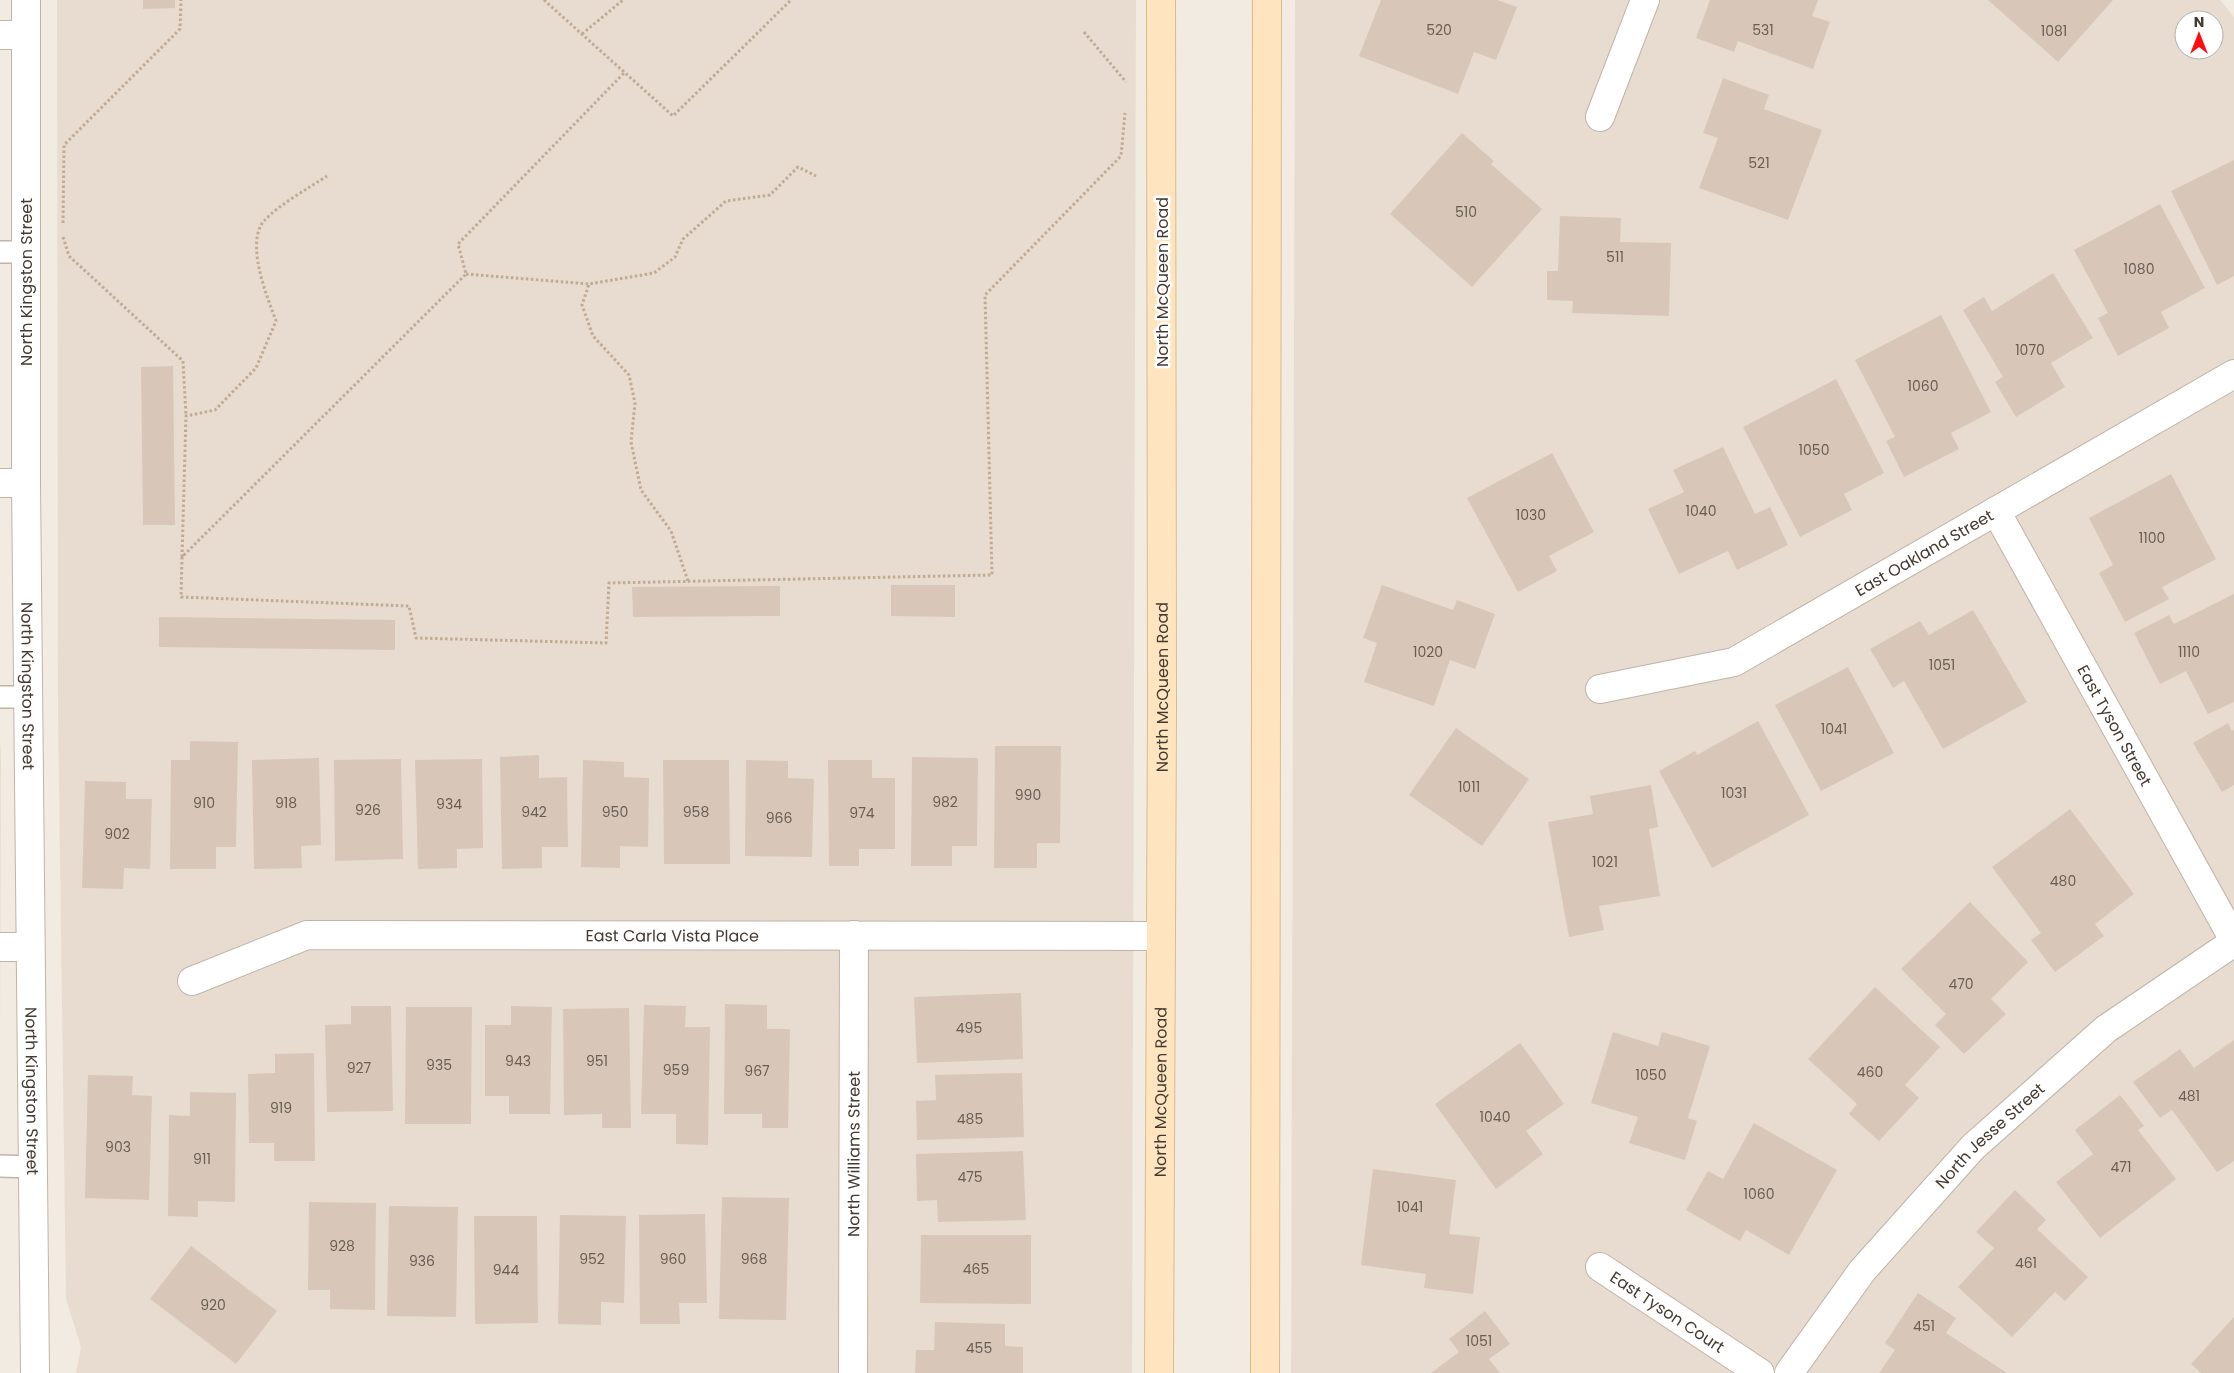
<svg xmlns="http://www.w3.org/2000/svg" width="2234" height="1373" font-family="Poppins,sans-serif">
  <rect width="100%" height="100%" fill="#f2ebe1"/>
  <path fill="#e7dccf" fill-rule="evenodd" d="M57 0H1136L1132 1373H76L81 1347 66 1299 58 711Z
    M1295 0H2220L2234 17V1373H1291ZM2184 20H2214V50H2184Z
    M0 742 1 757 0 1042Z"/>
  <path fill="#d8c7b9" d="M143 0H175V8L143 9Z
    M1381 0H1497L1517 7 1496 60 1474 52 1458 94 1359 56Z
    M1710 0H1818L1812 16 1830 22 1813 69 1738 41 1734 52 1696 38Z
    M1988 0H2113L2058 62Z
    M1723 78 1769 95 1764 109 1822 130 1788 220 1699 188 1718 138 1703 133Z
    M1462 133 1494 161 1491 164 1542 209 1472 287 1390 214Z
    M2234 160V276L2217 285 2171 191Z
    M2160 204 2205 288 2161 312 2169 328 2118 356 2098 318 2108 313 2074 250Z
    M1560 216 1621 218 1620 242 1671 243 1669 316 1572 313 1573 301 1547 300V271H1558Z
    M2053 273 2093 338 2051 363 2065 387 2016 417 1995 382 2003 377 1963 310 1984 297 1992 311Z
    M1941 315 1991 412 1951 433 1959 449 1904 477 1886 441 1895 437 1855 360Z
    M173 366 175 525H143L141 367Z
    M1836 379 1884 473 1844 494 1852 510 1800 537 1743 427Z
    M1723 447 1755 514 1770 507 1788 545 1737 570 1728 551 1679 574 1648 509 1684 492 1673 470Z
    M1552 453 1594 532 1549 556 1557 571 1518 592 1467 498Z
    M2171 474 2216 559 2162 587 2169 599 2125 622 2099 573 2113 565 2089 518Z
    M891 585H955V617L891 616Z
    M1382 585 1453 610 1457 600 1495 614 1475 669 1450 660 1434 706 1364 682 1377 643 1363 638Z
    M780 586V616L633 617 632 587Z
    M2234 594V702L2208 714 2186 671 2160 684 2134 633 2169 615 2174 624Z
    M1973 610 2027 702 1943 749 1904 681 1893 688 1870 649 1920 621 1929 635Z
    M159 617 395 620V650L159 647Z
    M1848 667 1894 753 1821 791 1775 705Z
    M1758 721 1809 815 1712 868 1659 771 1695 751 1697 755Z
    M2228 723 2232 731 2234 730V785L2222 792 2193 743Z
    M1456 728 1529 779 1482 846 1409 795Z
    M190 741 238 742 236 847H216V869H170L171 760H190Z
    M995 746H1061L1060 843H1037V868H994Z
    M539 755V778L567 777 568 847H542V868L502 869 500 757Z
    M912 757 978 758 977 846H952V866H911Z
    M319 758 321 845 301 846 302 868 254 869 252 760Z
    M401 759 403 859 335 861 334 760Z
    M482 759 483 848 457 849V868L418 869 415 760Z
    M583 760 624 762V777L649 778 648 847 620 846V868L581 867Z
    M663 760H729L730 864H664Z
    M746 760 788 761V778L814 779 812 857 745 856Z
    M828 760H872V778H895V849H859V866H829Z
    M85 781 126 782V799H152L150 869 124 868 123 889 82 888Z
    M1651 785 1658 827 1649 829 1660 896 1599 906 1604 930 1569 937 1548 822 1593 814 1590 796Z
    M2070 809 2134 894 2095 924 2104 936 2055 972 2031 940 2041 933 1992 867Z
    M1970 902 2028 962 1991 999 2006 1014 1964 1054 1935 1025 1946 1014 1901 969Z
    M1875 987 1940 1047 1905 1085 1919 1098 1879 1141 1849 1114 1857 1104 1808 1059Z
    M1021 993 1023 1059 917 1063 914 997Z
    M725 1004 767 1005V1029H790L788 1128H762V1114H724Z
    M644 1005 686 1006 685 1027H710L708 1145 676 1144V1114H641Z
    M351 1006H391L393 1111 327 1112 325 1025 351 1024Z
    M511 1006 552 1007 550 1114H509V1096H485V1025H511Z
    M406 1007H472L471 1124H405Z
    M629 1008 631 1128H602V1114L564 1115 563 1009Z
    M1613 1032 1658 1046 1662 1032 1710 1046 1688 1118 1697 1121 1685 1160 1629 1143 1638 1117 1591 1103Z
    M2234 1040V1161L2217 1172 2172 1110 2160 1118 2133 1082 2180 1049 2194 1068Z
    M1520 1043 1564 1104 1526 1131 1543 1154 1496 1189 1435 1104Z
    M314 1053 315 1161H274V1143H249L248 1074 275 1073V1054Z
    M1022 1073 1024 1137 917 1140 916 1101 936 1100 935 1075Z
    M88 1075 133 1076 132 1095 152 1096 149 1200 85 1198Z
    M190 1092 236 1093 235 1202 198 1201V1217L168 1216 169 1115 190 1116Z
    M2120 1095 2144 1126 2138 1130 2176 1179 2100 1238 2056 1182 2093 1154 2075 1130Z
    M1754 1123 1837 1170 1789 1255 1746 1230 1740 1241 1686 1210 1708 1171 1723 1179Z
    M1023 1151 1026 1220 938 1222 937 1200 917 1201 916 1154Z
    M1373 1169 1456 1180 1449 1234 1480 1237 1473 1294 1424 1288 1426 1274 1361 1265Z
    M2015 1190 2046 1220 2037 1229 2088 1277 2065 1301 2055 1292 2012 1337 1958 1287 1994 1248 1976 1232Z
    M722 1197 789 1198 786 1320 719 1319Z
    M309 1202 376 1203 375 1310 330 1309V1290H308Z
    M389 1206 458 1207 456 1317 387 1316Z
    M705 1214 707 1303H679L680 1324H640L639 1215Z
    M560 1215 626 1216 624 1303 601 1302V1325L558 1324Z
    M474 1216H537L538 1323 475 1324Z
    M921 1235H1031V1304L920 1303Z
    M191 1246 277 1311 236 1364 150 1299Z
    M1918 1293 1956 1318 1946 1333 2007 1373H1879L1895 1350 1885 1343Z
    M1485 1311 1510 1344 1489 1359 1500 1373H1431L1459 1352 1449 1339Z
    M2234 1317V1373H2201L2191 1364Z
    M935 1322 1005 1324V1346L1023 1347V1373H915L916 1350H934Z"/>
  <g fill="none" stroke-linecap="round" stroke-linejoin="round">
    <g stroke="#c1b4a6" stroke-width="24">
      <path id="service" d="M0 252H26
        M0 697H28
        M0 1166 32 1167"/>
    </g>
    <g stroke="#c1b4a6" stroke-width="30">
      <g id="minor">
        <path id="s1" d="M26 0V483L35 1373"/>
        <path d="M0 35H26"/>
        <path d="M1600 117 1645 0"/>
        <path d="M0 483H26"/>
        <path id="s2" d="M1996 511 2234 940"/>
        <path id="s3" d="M1600 689 1734 662 2234 374"/>
        <path d="M0 947H29"/>
        <path id="s4" d="M192 981 307 935 1161 936"/>
        <path id="s5" d="M1600 1267 1760 1373"/>
        <path id="s6" d="M853 1373 854 935"/>
        <path id="s7" d="M1789 1373 1862 1271 1973 1147 2106 1029 2234 942"/>
      </g>
    </g>
    <g stroke="#d9ba8f" stroke-width="30">
      <g id="secondary">
        <path id="s8" d="M1159 1373 1162 708 1161 0"/>
        <path d="M1265 1373 1267 0"/>
      </g>
    </g>
    <path stroke="#c1aa94" stroke-width="3" stroke-dasharray="2.5 2.5" stroke-linecap="butt" d="M544 0 673 116 791 0
      M1084 32 1126 82
      M582 34 623 0
      M327 176C312 186 266 212 260 227 249 253 267 296 276 321L256 368 215 410 186 416 182 557 466 274 458 244 624 73
      M63 223 64 145 180 29 181 0
      M63 237 69 256 183 361 186 416
      M466 274 589 284
      M182 557 181 597 409 606 416 638 606 643 609 583 992 575 985 295 1121 156 1125 113
      M688 581 671 531 641 490 631 442 635 403 629 375 593 336 582 305 589 284 654 273 675 257 683 239 726 201 770 195 798 167 816 176"/>
    <use href="#service" stroke="#fff" stroke-width="21"/>
    <use href="#minor" stroke="#fff" stroke-width="28"/>
    <use href="#secondary" stroke="#ffe5bf" stroke-width="28"/>
  </g>
  <g text-anchor="middle" stroke-width="5" stroke-linejoin="round" paint-order="stroke">
    <g font-size="14" fill="#695d54">
      <text x="1439" y="35">520</text>
      <text x="1763" y="35">531</text>
      <text x="2054" y="36">1081</text>
      <text x="1759" y="168">521</text>
      <text x="1466" y="217">510</text>
      <text x="1615" y="262">511</text>
      <text x="2139" y="274">1080</text>
      <text x="2030" y="355">1070</text>
      <text x="1923" y="391">1060</text>
      <text x="1814" y="455">1050</text>
      <text x="1701" y="516">1040</text>
      <text x="1531" y="520">1030</text>
      <text x="2152" y="543">1100</text>
      <text x="1428" y="657">1020</text>
      <text x="2189" y="657">1110</text>
      <text x="1942" y="670">1051</text>
      <text x="1834" y="734">1041</text>
      <text x="1469" y="792">1011</text>
      <text x="1734" y="798">1031</text>
      <text x="1028" y="800">990</text>
      <text x="945" y="807">982</text>
      <text x="204" y="808">910</text>
      <text x="286" y="808">918</text>
      <text x="449" y="809">934</text>
      <text x="368" y="815">926</text>
      <text x="534" y="817">942</text>
      <text x="615" y="817">950</text>
      <text x="696" y="817">958</text>
      <text x="862" y="818">974</text>
      <text x="779" y="823">966</text>
      <text x="117" y="839">902</text>
      <text x="1605" y="867">1021</text>
      <text x="2063" y="886">480</text>
      <text x="1961" y="989">470</text>
      <text x="969" y="1033">495</text>
      <text x="518" y="1066">943</text>
      <text x="597" y="1066">951</text>
      <text x="439" y="1070">935</text>
      <text x="359" y="1073">927</text>
      <text x="676" y="1075">959</text>
      <text x="757" y="1076">967</text>
      <text x="1870" y="1077">460</text>
      <text x="1651" y="1080">1050</text>
      <text x="2189" y="1101">481</text>
      <text x="281" y="1113">919</text>
      <text x="1495" y="1122">1040</text>
      <text x="970" y="1124">485</text>
      <text x="118" y="1152">903</text>
      <text x="202" y="1164">911</text>
      <text x="2121" y="1172">471</text>
      <text x="970" y="1182">475</text>
      <text x="1759" y="1199">1060</text>
      <text x="1410" y="1212">1041</text>
      <text x="342" y="1251">928</text>
      <text x="592" y="1264">952</text>
      <text x="673" y="1264">960</text>
      <text x="754" y="1264">968</text>
      <text x="422" y="1266">936</text>
      <text x="2026" y="1268">461</text>
      <text x="976" y="1274">465</text>
      <text x="506" y="1275">944</text>
      <text x="213" y="1310">920</text>
      <text x="1924" y="1331">451</text>
      <text x="1479" y="1346">1051</text>
      <text x="979" y="1353">455</text>
    </g>
    <g font-size="16" fill="#443a32" stroke="#fff">
      <text transform="translate(26 282) rotate(-90)" y="6">North Kingston Street</text>
      <text transform="translate(1162 282) rotate(-90)" y="6">North McQueen Road</text>
      <text dy="6" stroke="none"><textPath href="#s3" startOffset="356">East Oakland Street</textPath></text>
      <text dy="6" stroke="none"><textPath href="#s1" startOffset="686">North Kingston Street</textPath></text>
      <text dy="6" stroke="none"><textPath href="#s8" startOffset="686">North McQueen Road</textPath></text>
      <text dy="6" stroke="none"><textPath href="#s2" startOffset="245">East Tyson Street</textPath></text>
      <text dy="6" stroke="none"><textPath href="#s4" startOffset="489">East Carla Vista Place</textPath></text>
      <text dy="6" stroke="none"><textPath href="#s8" startOffset="281">North McQueen Road</textPath></text>
      <text dy="6" stroke="none"><textPath href="#s1" startOffset="1091">North Kingston Street</textPath></text>
      <text dy="6" stroke="none"><textPath href="#s7" startOffset="312">North Jesse Street</textPath></text>
      <text dy="6" stroke="none"><textPath href="#s6" startOffset="219">North Williams Street</textPath></text>
      <text dy="6" stroke="none"><textPath href="#s5" startOffset="81">East Tyson Court</textPath></text>
    </g>
  </g>
  <g transform="translate(2199 35)"><circle r="24" fill="#ffffff" stroke="#b4b0ad"/>
  <path d="M0-4L9 19L0 12L-9 19Z" fill="#ff0c0e"/>
  <text y="-8" font-size="14" font-weight="bold" text-anchor="middle" fill="#443a32">N</text>
  </g>
</svg>
